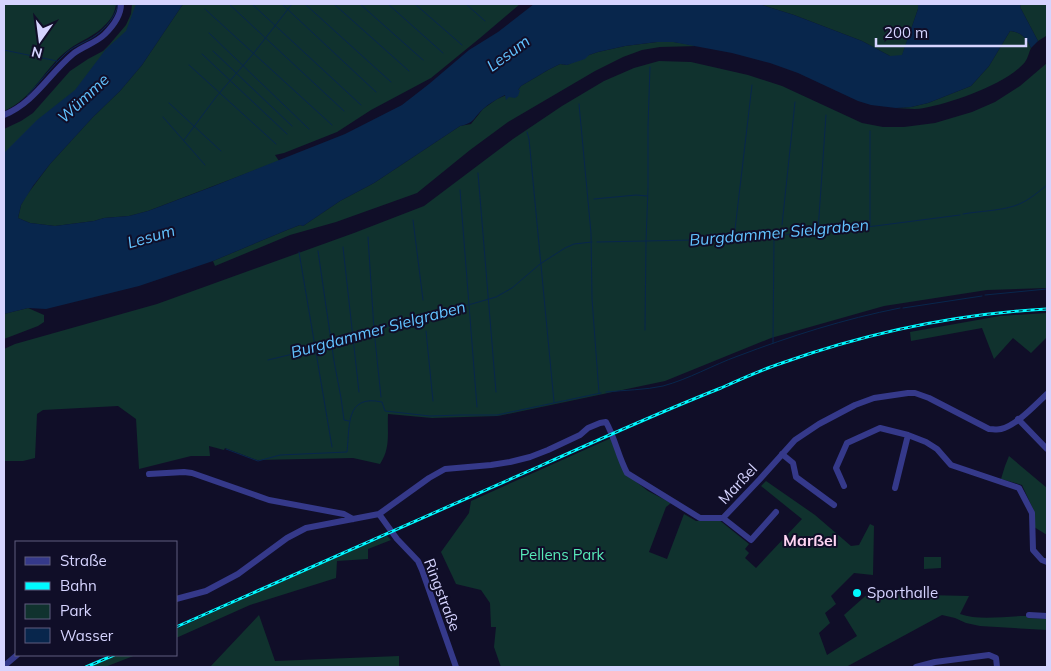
<svg xmlns="http://www.w3.org/2000/svg" width="1051" height="671" font-family="Mulish,sans-serif">
  <rect width="100%" height="100%" fill="#100e28"/>
  <path fill="#10322e" d="M4 4H116C115 12 112 18 106 24 94 37 81 40 68 50 44 68 33 99 4 111Z
    M132 4H161L4 198V129L21 121 33 113 70 71 88 59 103 51 109 45 126 25 131 14Z
    M183 4H520L480 38 431 78 371 110 337 132 284 153 275 155 279 161 148 211 129 216 104 218 94 221 55 226 30 223 18 218 21 205 26 196 50 164 93 117 120 91 142 65Z
    M759 4H918V9L902 56H890L862 41 794 15Z
    M1021 4H1047V32L1046 36 1038 41 1020 7Z
    M1010 31C1021 32 1027 38 1031 48 1029 52 1028 58 1025 62 1007 84 951 103 924 108 915 110 905 108 896 108L911 107 928 103 971 86 989 66Z
    M657 42H674L698 46 660 47 642 50 623 57 595 71 508 122 470 150 417 193 336 222 290 235 215 266 213 261 287 230 300 225 303 226 340 201 374 183 460 126 471 124 483 109 497 99 518 90 521 86 548 70 560 64 567 65 589 55 598 52 625 46Z
    M659 61 691 62 748 75 782 86 862 123 883 127H904L935 123 972 112 995 102 1020 86 1047 63V288L987 290 884 306 771 338 665 381 498 416 432 418 388 414C387 432 391 448 380 464L353 458 257 460 225 448 224 450 209 446 210 456H191L139 469 136 419 118 406 43 410 37 414 35 458 23 461H4V349L15 344 157 304 354 233 424 206 513 139 562 106 604 81 634 68Z
    M28 308 44 315V322L38 326 4 339V314Z
    M1047 313V337L1031 353 1013 338 994 359 982 328 911 341 910 332 1000 316Z
    M611 438 626 474 648 491 671 503 666 507 649 552 667 559 684 514 696 521 718 519 749 544 745 549 749 553 745 558 756 568 802 519 761 486 766 481 815 515 851 546 859 545 870 524 874 526 873 575 854 573 831 596 836 604 825 613 830 623 819 633 827 655 857 636 844 615 871 591 882 594 969 596 960 614C979 621 1006 616 1026 616L1028 618 1047 619V630L980 626 966 623 955 618 942 615 846 667H501L494 647 496 627H491L490 603 481 590 456 584 441 552 469 513 471 501Z
    M1009 456 1047 488V535L1034 527V511L1022 485 1001 479 1005 466Z
    M387 536 391 540 368 549V559L337 561 336 578 250 605 176 638V629L323 563Z
    M924 557H941V568L924 569Z
    M259 615 275 661 399 656V667H210Z
    M117 655H136L105 667H88Z"/>
  <path fill="#08264c" d="M136 4H183L142 65 120 91 93 117 50 164 33 186 21 205 18 218 30 223 55 226 94 221 104 218 129 216 148 211 214 186 345 134 402 105 429 84 469 50 498 32 534 4H759L794 15 862 41 890 56 902 55 918 9V4H1021L1020 7 1038 41 1031 48C1027 38 1021 32 1010 31L989 66 971 86 928 103 911 107 896 108 871 105 858 101 798 73 770 63 732 53 673 42H657L625 46 598 52 589 55 585 59 567 65 560 64 548 70 521 86 518 90H520L518 96 515 98 509 97 506 100 505 95C497 99 490 103 483 109 473 118 475 123 460 126L374 183 340 201 303 226 300 225 287 230 213 261 139 286 46 309 28 308 4 314V153L37 120 75 90 106 49 126 31Z"/>
  <g fill="none" stroke-linecap="round" stroke-linejoin="round">
    <path stroke="#08264c" stroke-width="1" d="M109 4 117 5
      M229 4 344 111
      M252 4 361 105
      M282 4 376 92
      M305 4 391 82
      M334 4 409 71
      M360 4 423 60
      M388 4 443 53
      M415 4 462 45
      M466 4 485 21
      M205 9 332 125
      M209 33 309 129
      M4 50 57 61
      M213 51 292 126
      M202 54 287 134
      M189 65 276 144
      M27 96C40 82 52 66 66 53 75 45 87 42 96 35 106 28 116 16 118 4
      M169 103 221 151
      M579 104 591 233 592 299 599 393
      M163 117 205 165
      M527 132 529 139 554 402
      M184 140 216 97 253 54 292 4
      M478 173 496 392
      M460 190 477 407
      M594 199 636 195 647 196
      M963 214C980 211 998 211 1014 206 1027 202 1037 193 1047 185
      M413 220 423 300
      M782 225 795 102
      M870 225V131
      M818 231 826 115
      M368 237 374 330 381 397
      M734 238 752 85
      M597 242 742 239 875 226 960 215
      M343 247 359 392
      M318 251 334 361 341 398 344 420 349 421
      M299 252 332 447
      M985 295 1047 289
      M903 308 982 296
      M645 330 646 241 648 188V126L650 67
      M426 331 433 401
      M773 343 774 237
      M268 360 301 352 415 318 433 315 496 297 512 288 540 264 565 248 574 244 592 242
      M606 392C625 390 645 390 663 386 689 379 713 365 738 356 791 336 844 319 900 308
      M226 449 258 461 280 455 347 452C350 426 345 394 382 402L385 411 430 416 460 415H497L601 393"/>
    <path stroke="#35398a" stroke-width="6" d="M4 115C35 102 48 75 73 54 83 46 96 43 105 34 113 26 121 15 121 4
      M1018 419 1047 449
      M782 454 793 463 796 477 834 505
      M149 474 184 472 192 473 269 500 344 514 353 519
      M844 486 836 468 847 443 880 428 908 435 926 442 937 449 951 465 1019 488 1032 513 1033 550 1042 560 1047 562
      M895 488 908 435
      M379 514 397 539 418 561 422 570 456 667
      M723 518 751 540 776 512
      M176 599 206 591 238 574 287 538 306 528 379 514 429 478 445 469 491 465 510 462 530 457 548 450 580 435 588 428 600 423 606 422C615 438 618 456 627 473L700 518H723L760 479 795 440 819 424 855 405 874 398 908 393H915L929 398 989 429C993 429 997 430 1001 429 1017 425 1035 405 1047 394
      M1029 615 1047 616
      M4 666 17 655
      M916 667 935 662 989 655 996 658 997 667"/>
    <g stroke="#00faff" stroke-width="3">
      <path id="rail" d="M176 627C298 573 419 519 540 466 600 439 660 412 721 388 741 379 761 370 782 363 867 333 957 314 1047 309
        M86 667 114 655"/>
    </g>
    <use href="#rail" stroke="#100e28" stroke-width="1" stroke-dasharray="4" stroke-linecap="butt"/>
  </g>
  <circle fill="#00faff" stroke="#100e28" stroke-width="2" cx="857" cy="593" r="5"/>
  <g text-anchor="middle" stroke-width="4" stroke-linejoin="round" paint-order="stroke">
    <g font-size="15" fill="#d6d4ff" stroke="#100e28">
      <text transform="translate(738 484) rotate(-47)" y="5">Marßel</text>
      <text transform="translate(442 595) rotate(69)" y="5">Ringstraße</text>
    </g>
    <g font-size="15" fill="#57e9b8" stroke="#100e28">
      <text x="562" y="560">Pellens Park</text>
    </g>
    <g font-size="15" fill="#d6d4ff" stroke="#100e28" text-anchor="start">
      <text x="867" y="598">Sporthalle</text>
    </g>
    <g font-size="16" font-style="italic" fill="#62c3ff" stroke="#100e28">
      <text transform="translate(508 53) rotate(-36)" y="6">Lesum</text>
      <text transform="translate(83 98) rotate(-43)" y="6">Wümme</text>
      <text transform="translate(779 232) rotate(-5)" y="6">Burgdammer Sielgraben</text>
      <text transform="translate(151 236) rotate(-16)" y="6">Lesum</text>
      <text transform="translate(378 329) rotate(-15)" y="6">Burgdammer Sielgraben</text>
    </g>
    <g font-size="16" font-weight="bold" fill="#ffd6f3" stroke="#100e28">
      <text x="810" y="546">Marßel</text>
    </g>
  </g>
  <rect width="1051" height="671" fill="none" stroke="#d6d4ff" stroke-width="10"/>
  <rect x="15" y="541" width="162" height="115" fill="#100e28" stroke="#5f5d7e"/>
  <rect x="25" y="557" width="25" height="8" fill="#35398a" stroke="#5f5d7e"/>
  <text x="60" y="566" font-size="15" fill="#d6d4ff">Straße</text>
  <rect x="25" y="582" width="25" height="8" fill="#00faff" stroke="#5f5d7e"/>
  <text x="60" y="591" font-size="15" fill="#d6d4ff">Bahn</text>
  <rect x="25" y="604" width="25" height="15" fill="#10322e" stroke="#5f5d7e"/>
  <text x="60" y="616" font-size="15" fill="#d6d4ff">Park</text>
  <rect x="25" y="628" width="25" height="15" fill="#08264c" stroke="#5f5d7e"/>
  <text x="60" y="641" font-size="15" fill="#d6d4ff">Wasser</text>
  <g transform="translate(40 40) rotate(194)" stroke="#100e28" stroke-width="4" paint-order="stroke">
  <path d="M0-4L9 19L0 12L-9 19Z" fill="#d6d4ff"/>
  <text y="-8" font-size="14" font-weight="bold" text-anchor="middle" fill="#d6d4ff">N</text>
  </g>
  <path d="M876 38v8h150v-8" fill="none" stroke="#d6d4ff" stroke-width="2.5"/>
  <text x="884" y="38" font-size="15" fill="#d6d4ff" stroke="#100e28" stroke-width="4" paint-order="stroke">200 m</text>
</svg>
